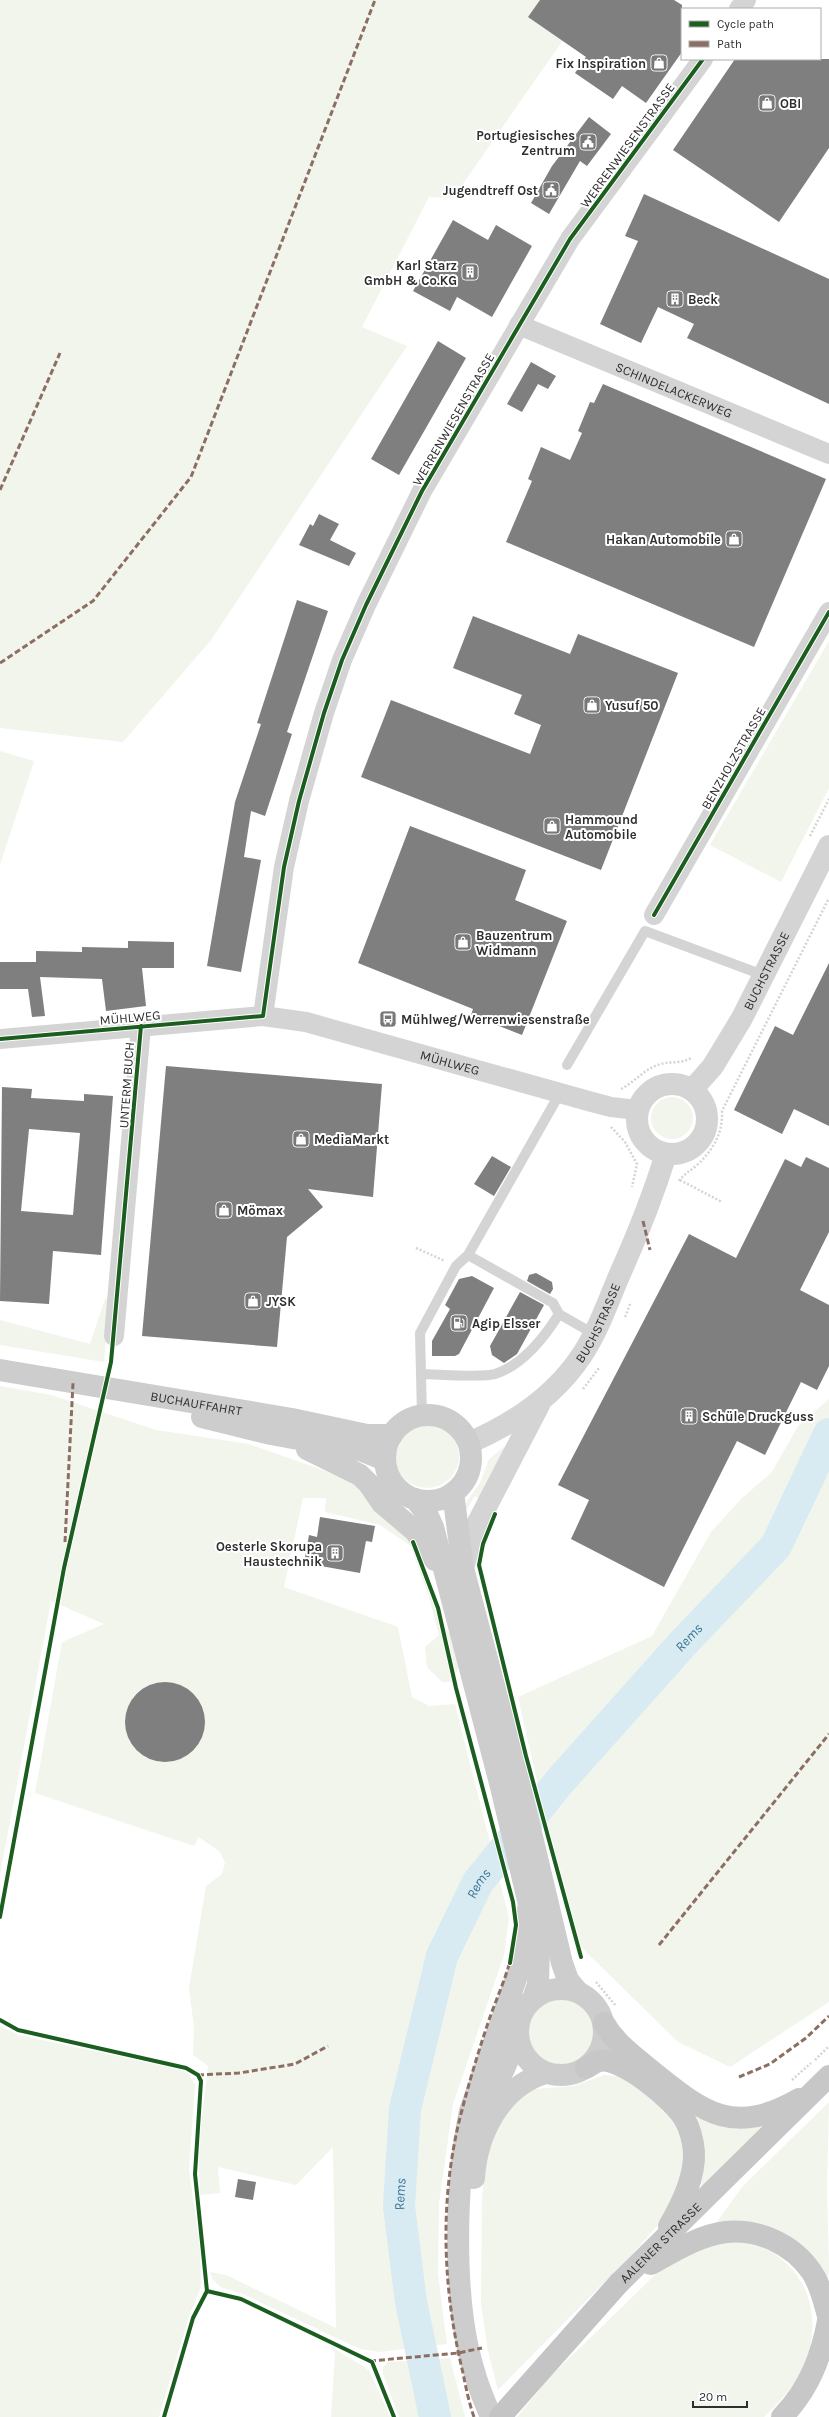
<svg xmlns="http://www.w3.org/2000/svg" width="829" height="2417" font-family="Karla,sans-serif">
  <rect width="100%" height="100%" fill="#fff"/>
  <path fill="#f1f5ec" d="M0 0H591L453 198 429 197 362 327 407 346 211 640 123 742 0 728Z
    M829 641V788L781 882 710 845Z
    M0 751 34 761 0 865Z
    M651 1118a21 21 0 1 1 42 0a21 21 0 1 1-42 0Z
    M105 1299H110L104 1362 0 1345V1320L90 1344Z
    M0 1386 51 1395 156 1430 249 1444 345 1478 364 1491 410 1541 435 1606 441 1633 445 1628C463 1648 465 1657 452 1682H442L427 1667 425 1647 439 1635 430 1601 411 1546 380 1525 325 1512 326 1498H303L284 1587 398 1627 412 1697 429 1706 455 1704 509 1918 504 1955 453 2104 439 2204 438 2274 447 2344 380 2352 360 2349 243 2294 220 2287 212 2278 210 2272 226 2275 336 2328 333 2147 296 2185 218 2167 220 2193 200 2195 198 2151 208 2066 193 2055 194 2027 189 1988 206 1886 222 1874 225 1863 220 1852 199 1837 194 1846 35 1793 62 1642 104 1624 51 1601 0 1875Z
    M829 1399V2002L730 2067 678 2042 579 1945 547 1825 518 1697 652 1636 711 1532 741 1499 772 1472 798 1426Z
    M395 1456a32 32 0 1 1 64 0a32 32 0 1 1-64 0Z
    M504 1447 508 1449 482 1500 475 1496 461 1519 465 1504 480 1483 489 1459Z
    M528 2033a34 34 0 1 1 68 0a34 34 0 1 1-68 0Z
    M0 2026 18 2035 179 2069 189 2074 195 2084 189 2170 200 2248 201 2287 190 2313 159 2417H0Z
    M604 2075 627 2077 674 2118 683 2143 684 2166 679 2190 665 2217 635 2251 498 2390 488 2351 481 2303 482 2200 486 2157 496 2130 509 2109 523 2095 535 2089 574 2086Z
    M829 2102 827 2188 829 2269 827 2288 811 2264 711 2230 742 2187Z
    M694 2116 717 2124H762L751 2146 699 2195C707 2164 701 2147 694 2116Z
    M731 2239C739 2241 748 2241 755 2244 808 2264 826 2319 802 2370 793 2388 778 2403 764 2417H517L549 2378 658 2272 680 2255Z
    M330 2346 369 2370 390 2417H331L335 2353Z
    M450 2358 465 2417H399L383 2374V2367L388 2362Z"/>
  <g fill="none" stroke-linecap="round" stroke-linejoin="round">
    <path stroke="#d8eaf2" stroke-width="32" id="s1" d="M435 2417 411 2302 399 2206 405 2109 442 1956 478 1882 560 1781 685 1641 776 1546 829 1434"/>
  </g>
  <path fill="#7f7f7f" fill-rule="evenodd" d="M540 0H674L682 5V52L646 103 622 86 613 99 575 73 586 57 528 17Z
    M735 59H829V148L779 222 673 150Z
    M589 117 611 134 587 166 580 161 549 214 531 203 552 166Z
    M644 194 829 279V404L687 338 694 324 658 307 641 343 600 324 638 241 625 236Z
    M453 220 488 240 496 225 532 246 492 317 457 297 450 311 413 291Z
    M438 341 466 358 399 475 371 459Z
    M531 362 556 376 548 389 538 384 522 412 507 404Z
    M603 384 826 479 754 647 506 542 532 481 528 479 541 447 570 460 582 433 578 431 590 402 594 403Z
    M319 514 339 524 330 540 356 553 349 566 299 545 310 524 313 526Z
    M297 600 328 611 287 732 292 734 265 816 251 811 244 857 261 860 241 972 207 966 235 802 261 724 257 723Z
    M473 616 570 654 578 634 678 673 601 870 361 777 391 700 530 754 541 725 514 714 522 695 453 668Z
    M410 826 526 870 515 900 567 921 522 1035 471 1015 473 1009 358 963Z
    M128 941 174 942V968H142L146 1006 106 1011 102 979 40 977 45 1016 32 1017 28 989H0V962H36V951L82 952V947L128 948Z
    M829 963V1126L794 1109 782 1134 734 1110 775 1026 793 1035Z
    M166 1066 382 1084 373 1197 308 1189 323 1207 287 1237 277 1347 142 1336Z
    M2 1087 32 1089 31 1098 84 1101V1094L113 1096 101 1255 53 1251 49 1304 0 1301ZM29 1129 80 1133 73 1215 21 1211Z
    M492 1156 511 1167 494 1196 474 1184Z
    M806 1157 829 1168V1232L800 1290 829 1305V1366L817 1390 801 1382 765 1455 737 1441 664 1587 571 1539 589 1500 558 1485 689 1234 736 1258 785 1159 801 1167Z
    M536 1273 552 1282 553 1289 550 1294 527 1281 529 1275Z
    M472 1276 494 1288 459 1354 455 1356H432V1341L450 1309 445 1305 459 1279Z
    M520 1292 544 1305 517 1354 504 1363 492 1355 490 1346Z
    M320 1517 375 1526 372 1542 366 1541 360 1573 304 1563 309 1535 317 1537Z
    M125 1722a40 40 0 1 1 80 0a40 40 0 1 1-80 0Z
    M238 2179 256 2182 253 2200 235 2197Z"/>
  <g fill="none" stroke-linecap="round" stroke-linejoin="round">
    <path stroke="#d4d4d4" stroke-width="2.5" stroke-dasharray="2 2" stroke-linecap="butt" d="M810 836 829 799
      M621 1089C635 1082 645 1068 661 1064 671 1061 681 1064 691 1058
      M611 1127 625 1142 637 1164 632 1187
      M680 1180 722 1202
      M679 1181C684 1174 690 1171 696 1166 713 1150 723 1134 722 1111L829 898
      M416 1248 445 1261
      M625 1317 631 1302
      M583 1389 599 1368
      M596 1982 616 2006
      M815 2060 829 2046
      M792 2080 811 2063"/>
    <path stroke="#d4d4d4" stroke-width="10" d="M567 1065 645 931 763 975
      M468 1255 553 1303 559 1314 594 1334
      M421 1374C436 1374 483 1378 495 1374 523 1365 544 1338 559 1314
      M422 1415 420 1333 456 1266 468 1255 560 1093"/>
    <g stroke="#d4d4d4" stroke-width="20">
      <path d="M739 9 746 0"/>
      <path id="s2" d="M519 325 829 454"/>
      <path d="M654 915 829 612"/>
      <path d="M263 1016 284 867 299 801 324 713 342 660 366 605 422 491 570 239 703 59"/>
      <path id="s3" d="M0 1039 263 1016 306 1022 592 1102 611 1107 637 1110"/>
      <path d="M114 1336 141 1026"/>
    </g>
    <g stroke="#d4d4d4" stroke-width="22">
      <circle cx="672" cy="1119" r="35"/>
      <path id="s4" d="M692 1090 713 1066 742 1018 829 846"/>
      <path id="s5" d="M469 1443C513 1424 555 1396 582 1355 598 1331 608 1302 619 1276 637 1236 653 1196 666 1154"/>
      <path d="M463 1568 474 1530 539 1405"/>
    </g>
    <g stroke="#cdcdcd" stroke-width="22">
      <path id="s6" d="M0 1370 292 1419 367 1435H392"/>
      <circle cx="428" cy="1458" r="43"/>
      <path d="M202 1417 271 1434 363 1451 385 1460"/>
      <path d="M307 1449 360 1475 369 1484 382 1503 415 1531 435 1560"/>
      <path d="M453 1493 463 1568 514 1761 562 1963 568 1980 578 1992"/>
      <path d="M415 1499 427 1514 433 1527 500 1783 539 1946 538 1984 533 1999"/>
      <circle cx="561" cy="2032" r="43"/>
      <path d="M480 2114 504 2069 518 2035"/>
      <path d="M474 2178C477 2133 501 2086 546 2073"/>
      <path d="M491 2417C485 2402 478 2387 474 2371 452 2301 455 2182 470 2111L520 1967 529 1903"/>
    </g>
    <g stroke="#c7c7c7" stroke-width="22">
      <path d="M604 2023C615 2043 635 2057 653 2072 705 2114 734 2136 799 2099"/>
      <path d="M586 2068C590 2066 595 2062 599 2061 621 2056 676 2102 685 2120 690 2129 693 2141 694 2152 695 2178 682 2204 669 2226"/>
      <path d="M651 2264C674 2251 700 2235 726 2232 759 2229 792 2244 811 2271 821 2285 824 2303 829 2319"/>
      <path id="s7" d="M619 2283 829 2076"/>
      <path d="M782 2417C810 2388 822 2355 829 2316"/>
    </g>
    <path stroke="#c4c4c4" stroke-width="22" d="M500 2417 619 2283"/>
    <path stroke="#8d6e63" stroke-width="3" stroke-dasharray="6 3" stroke-linecap="butt" d="M0 490 60 353
      M0 663 93 601 191 477 375 0
      M643 1221 650 1250
      M65 1542 73 1383
      M659 1945 829 1734
      M198 2075 239 2073 295 2064 328 2046
      M739 2077 770 2064 806 2038 829 2016
      M370 2361 458 2353 482 2348
      M474 2417C469 2403 466 2388 463 2373 442 2287 439 2196 462 2110 469 2083 477 2056 486 2029 493 2006 504 1984 510 1961"/>
    <g stroke="#fff" stroke-width="6">
      <path id="cycleway" d="M654 915 829 612
        M0 1039 263 1016 284 867 299 801 324 713 342 660 366 605 422 491 570 239 703 59
        M495 1514 483 1544 479 1565 526 1756 581 1957
        M413 1542 438 1608 456 1688 513 1902 516 1925 510 1963
        M0 1917 64 1568 111 1362 141 1026
        M0 2020 18 2030 186 2068 198 2075 201 2081 195 2174 207 2291 193 2318 164 2417
        M207 2291 241 2299 372 2362 394 2417"/>
    </g>
    <use href="#cycleway" stroke="#1b5e20" stroke-width="4"/>
  </g>
  <defs>
    <g id="shop-square" transform="scale(0.9)"><rect x="-9" y="-9" width="18" height="18" rx="4" fill="#787878" stroke="#fff"/><path d="M-5-2.5h2.3a2.7 3.5 0 0 1 5.4 0H5L5.5 6h-11ZM-1.5-2.5h3a1.5 2.3 0 0 0-3 0Z" fill="#fff"/></g>
    <g id="civic-square" transform="scale(0.9)"><rect x="-9" y="-9" width="18" height="18" rx="4" fill="#787878" stroke="#fff"/><path d="M-.6-6.5H3V-4.5H.6V-3L4-1V1h2V6H-6V1h2V-1L-.6-3ZM-1.2 2.5V6h2.4V2.5Z" fill="#fff"/></g>
    <g id="building-square" transform="scale(0.9)"><rect x="-9" y="-9" width="18" height="18" rx="4" fill="#787878" stroke="#fff"/><path d="M-4-6H4V6H1V3H-1V6H-4ZM-2.5-4.3h1.7v1.8h-1.7ZM.8-4.3h1.7v1.8H.8ZM-2.5-1h1.7V.8h-1.7ZM.8-1h1.7V.8H.8Z" fill="#fff"/></g>
    <g id="bus-square" transform="scale(0.9)"><rect x="-9" y="-9" width="18" height="18" rx="4" fill="#787878" stroke="#fff"/><path d="M-5-6H5V4H4V6H2V4H-2V6H-4V4H-5ZM-3.5-4V0h7V-4ZM-3.5 1.2v1.5H-2V1.2ZM2 1.2v1.5H3.5V1.2Z" fill="#fff"/></g>
    <g id="fuel-square" transform="scale(0.9)"><rect x="-9" y="-9" width="18" height="18" rx="4" fill="#787878" stroke="#fff"/><path d="M-5.5-6h7V0h2V4h1.3V-2.5L3-4.5l.8-.8L6-3V5H2.5V1h-1V6h-7ZM-4.2-4.7v3.2H.2V-4.7Z" fill="#fff"/></g>
  </defs>
  <g fill-rule="evenodd">
    <use href="#shop-square" x="659" y="63"/>
    <use href="#shop-square" x="767" y="103"/>
    <use href="#civic-square" x="588" y="142"/>
    <use href="#civic-square" x="551" y="190"/>
    <use href="#building-square" x="470" y="272"/>
    <use href="#building-square" x="675" y="299"/>
    <use href="#shop-square" x="734" y="539"/>
    <use href="#shop-square" x="592" y="705"/>
    <use href="#shop-square" x="552" y="826"/>
    <use href="#shop-square" x="463" y="942"/>
    <use href="#bus-square" x="388" y="1019"/>
    <use href="#shop-square" x="301" y="1139"/>
    <use href="#shop-square" x="224" y="1210"/>
    <use href="#shop-square" x="253" y="1301"/>
    <use href="#fuel-square" x="459" y="1323"/>
    <use href="#building-square" x="689" y="1416"/>
    <use href="#building-square" x="335" y="1553"/>
  </g>
  <g text-anchor="middle" stroke-width="4" stroke-linejoin="round" paint-order="stroke">
    <g font-size="13" font-weight="bold" fill="#2f2f2f" stroke="#fff" text-anchor="start">
      <text x="646" y="68" text-anchor="end">Fix Inspiration</text>
      <text x="780" y="108">OBI</text>
      <text x="575" y="140" text-anchor="end">Portugiesisches<tspan x="575" dy="15">Zentrum</tspan></text>
      <text x="538" y="195" text-anchor="end">Jugendtreff Ost</text>
      <text x="457" y="270" text-anchor="end">Karl Starz<tspan x="457" dy="15">GmbH &amp; Co.KG</tspan></text>
      <text x="688" y="304">Beck</text>
      <text x="721" y="544" text-anchor="end">Hakan Automobile</text>
      <text x="605" y="710">Yusuf 50</text>
      <text x="565" y="824">Hammound<tspan x="565" dy="15">Automobile</tspan></text>
      <text x="476" y="940">Bauzentrum<tspan x="476" dy="15">Widmann</tspan></text>
      <text x="401" y="1024">Mühlweg/Werrenwiesenstraße</text>
      <text x="314" y="1144">MediaMarkt</text>
      <text x="237" y="1215">Mömax</text>
      <text x="266" y="1306">JYSK</text>
      <text x="472" y="1328">Agip Elsser</text>
      <text x="702" y="1421">Schüle Druckguss</text>
      <text x="322" y="1551" text-anchor="end">Oesterle Skorupa<tspan x="322" dy="15">Haustechnik</tspan></text>
    </g>
    <g font-size="13" fill="#2f2f2f" stroke="#fff">
      <text transform="translate(627 145) rotate(-54)" y="5">WERRENWIESENSTRASSE</text>
      <text dy="5" stroke="none"><textPath href="#s2" startOffset="168">SCHINDELACKERWEG</textPath></text>
      <text transform="translate(453 419) rotate(-60)" y="5">WERRENWIESENSTRASSE</text>
      <text transform="translate(733 758) rotate(-60)" y="5">BENZHOLZSTRASSE</text>
      <text dy="5" stroke="none"><textPath href="#s4" startOffset="141">BUCHSTRASSE</textPath></text>
      <text transform="translate(130 1017) rotate(-5)" y="5">MÜHLWEG</text>
      <text dy="5" stroke="none"><textPath href="#s3" startOffset="457">MÜHLWEG</textPath></text>
      <text transform="translate(126 1085) rotate(-86)" y="5">UNTERM BUCH</text>
      <text dy="5" stroke="none"><textPath href="#s5" startOffset="181">BUCHSTRASSE</textPath></text>
      <text dy="5" stroke="none"><textPath href="#s6" startOffset="199">BUCHAUFFAHRT</textPath></text>
      <text dy="5" stroke="none"><textPath href="#s7" startOffset="58">AALENER STRASSE</textPath></text>
    </g>
    <g font-size="14" font-style="italic" fill="#397694" stroke="#fff">
      <text dy="5" stroke="none"><textPath href="#s1" startOffset="874">Rems</textPath></text>
      <text dy="5" stroke="none"><textPath href="#s1" startOffset="550">Rems</textPath></text>
      <text dy="5" stroke="none"><textPath href="#s1" startOffset="226">Rems</textPath></text>
    </g>
  </g>
  <rect x="681" y="8" width="140" height="52" fill="#ffffff" stroke="#acacac"/>
  <rect x="689" y="21" width="20" height="6" fill="#1b5e20" stroke="#acacac"/>
  <text x="717" y="28" font-size="12" fill="#2f2f2f">Cycle path</text>
  <rect x="689" y="41" width="20" height="6" fill="#8d6e63" stroke="#acacac"/>
  <text x="717" y="48" font-size="12" fill="#2f2f2f">Path</text>
  <path d="M693 2401v6h54v-6" fill="none" stroke="#2f2f2f" stroke-width="2"/>
  <text x="699" y="2401" font-size="12" fill="#2f2f2f" stroke="#ffffff" stroke-width="3" paint-order="stroke">20 m</text>
</svg>
